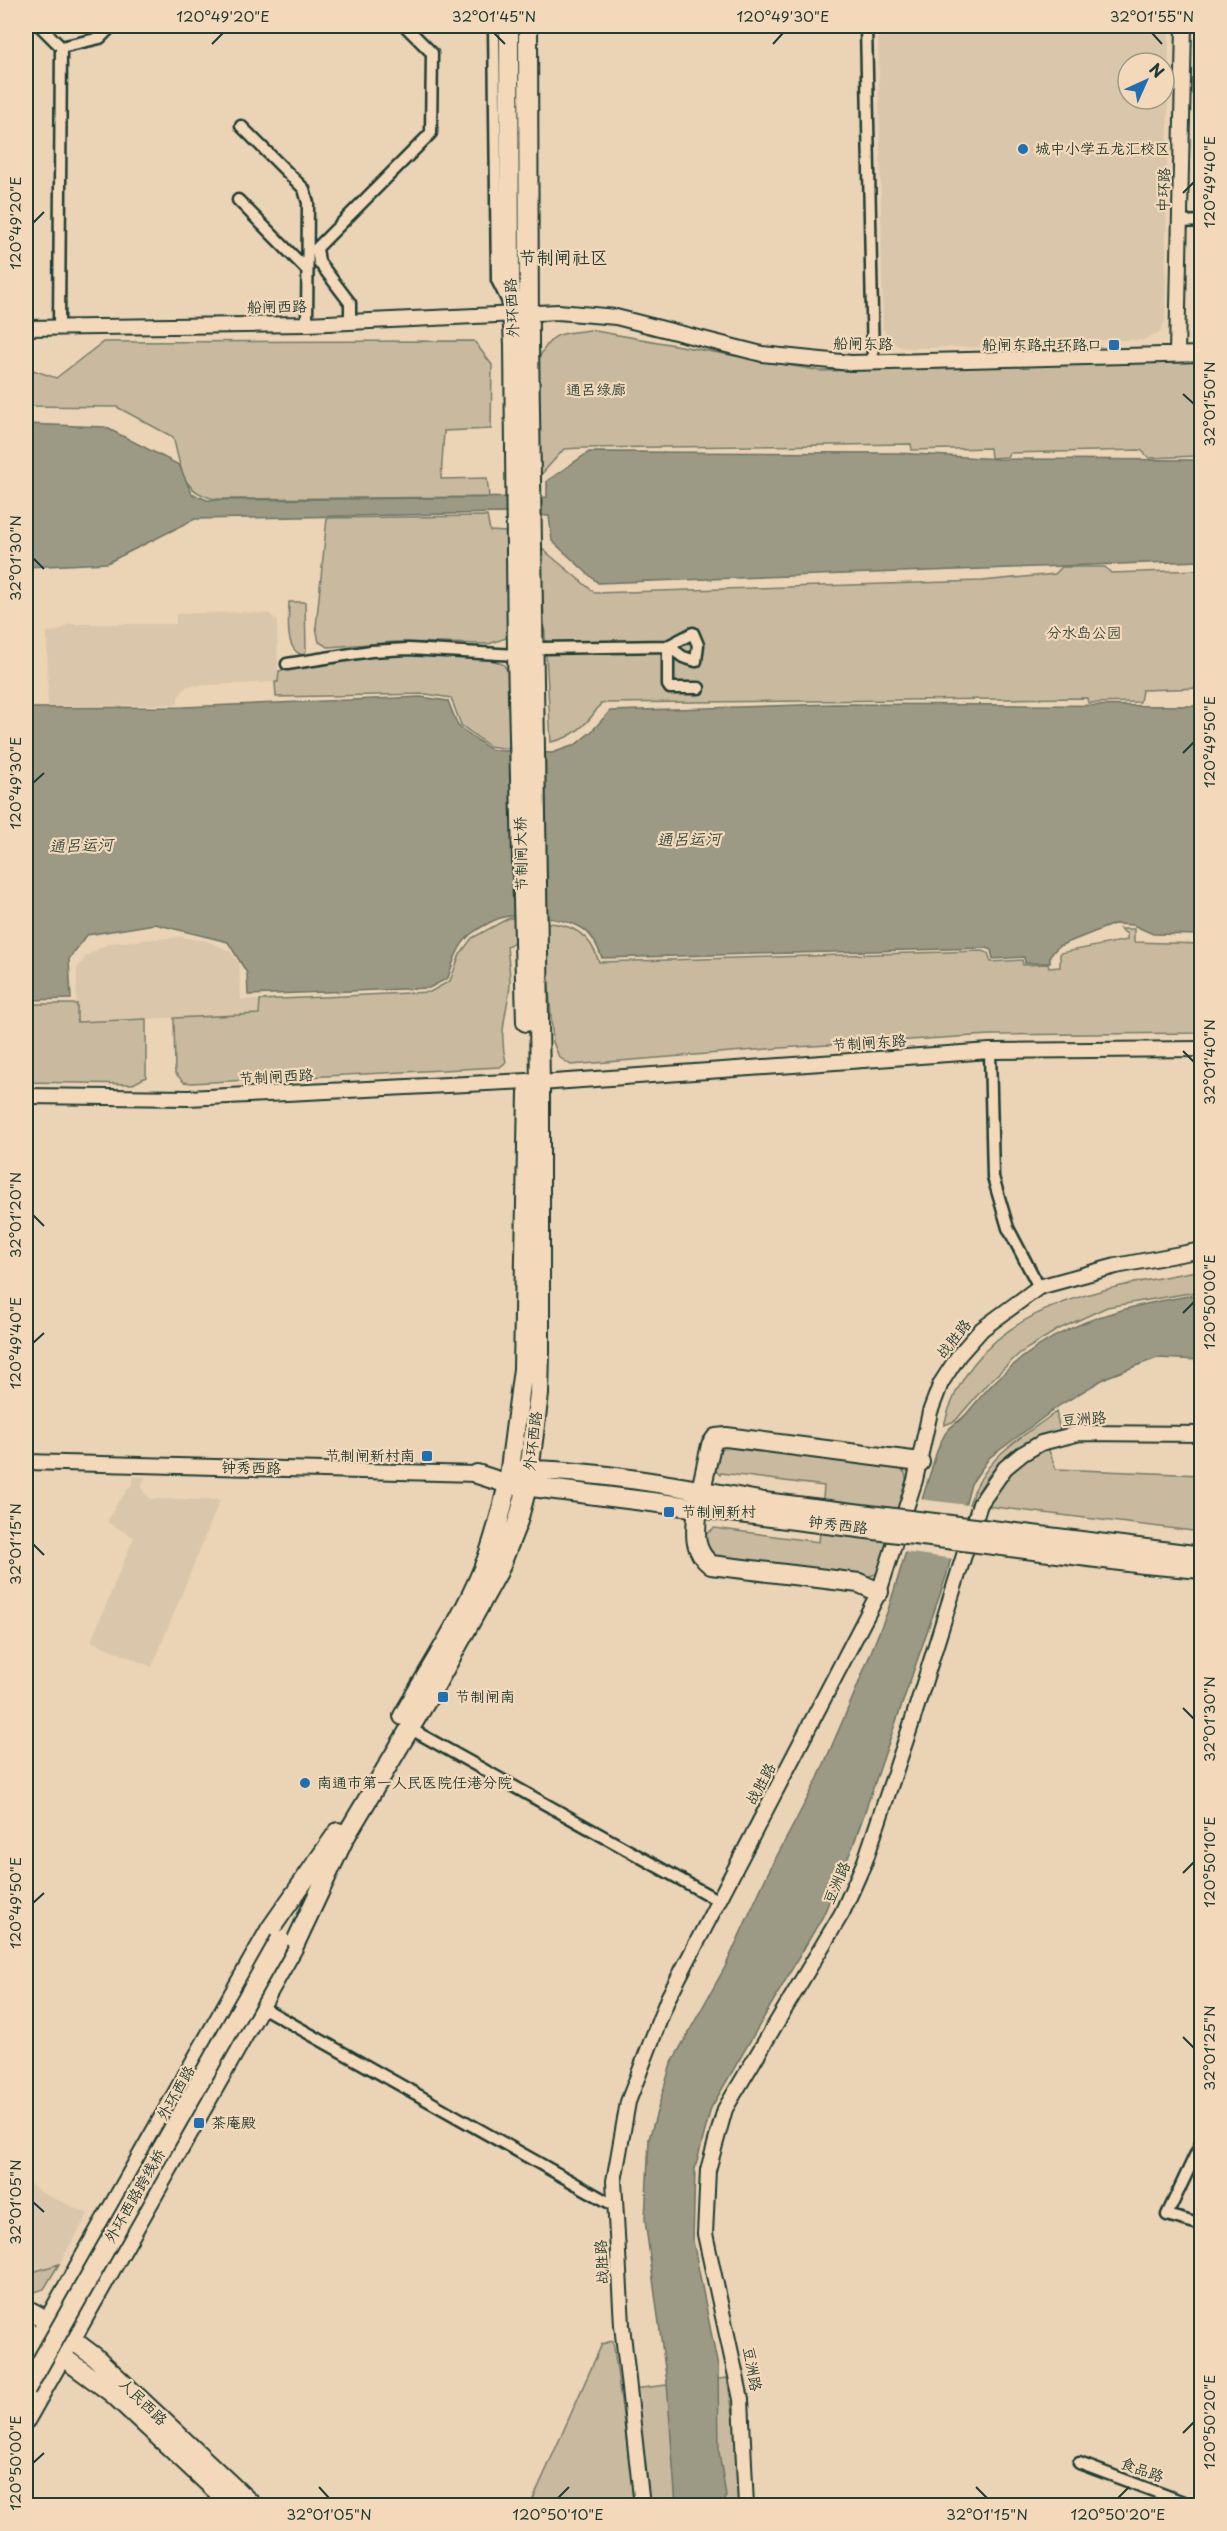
<svg xmlns="http://www.w3.org/2000/svg" width="1227" height="2531" font-family="'Playpen Sans','LXGW WenKai TC',sans-serif">
  <rect width="100%" height="100%" fill="#ebd3b5"/>
  <filter id="ink" filterUnits="userSpaceOnUse"><feTurbulence type="fractalNoise" baseFrequency=".0167" numOctaves="2"/><feDisplacementMap in="SourceGraphic" scale="12" xChannelSelector="R" yChannelSelector="G"/><feConvolveMatrix kernelMatrix="1 2 1 2 8 2 1 2 1" color-interpolation-filters="sRGB"/></filter>
  <g filter="url(#ink)">
    <path fill="#dac6aa" fill-rule="evenodd" d="M878 26H1169L1165 321 1159 333 1142 340H1080L1039 346 912 348 900 347 890 340 883 328ZM1128 63H1164V99H1128Z
      M243 612 270 614 277 621 278 682 187 686 178 697V704L48 707 47 632 59 631 69 624H176V614Z
      M180 937 208 941 231 952 239 964 241 999 260 1000 259 1014 76 1022 77 969 86 956 110 943Z
      M133 1476 145 1477 142 1484 143 1491 150 1499 220 1500 152 1667 91 1641 134 1537 107 1522 118 1502 133 1483Z
      M26 2181 42 2193 88 2214 59 2264 26 2274Z"/>
    <path fill="#c9ba9f" stroke="#747c6a" stroke-width="1.5" d="M590 330 821 371 1201 362 1202 454 1197 456 1149 458 1141 450 1009 453 1007 457 991 458 990 448 912 450 911 444 582 448 564 449 539 477V358C553 330 561 334 590 330Z
      M474 341 492 365 491 429 444 431 441 479 487 478 489 497 215 499C179 491 182 468 173 437L117 407 26 406V362L30 369 56 378 103 342Z
      M487 516 490 531 506 532 508 632 506 638 489 644 396 642 328 647 319 642 316 627 327 518Z
      M540 547 595 593 982 581 1055 574 1062 567H1105L1111 573 1201 570V688L1142 690 1140 702 1088 703 1087 698 601 703C589 723 574 738 551 742Z
      M289 602H305L306 651 303 655C284 651 289 618 289 602Z
      M397 654C427 654 479 651 504 665L510 675 509 749 489 746 461 725 451 698 426 694 276 697 275 682H278L279 671 356 657Z
      M509 918H515L517 941 507 946C508 961 512 979 509 993 505 1019 499 1035 506 1062L500 1067 191 1083 184 1082 175 1073 174 1018 259 1014 260 1000 430 992 450 981 460 954 472 938Z
      M544 923C572 923 591 935 599 962L983 951 988 953 991 962 1022 960 1023 965 1048 964 1049 968 1060 967V953L1127 940V934L1120 929H1134V942L1201 944V1033L990 1035 780 1048 571 1065 559 1057 553 1042Z
      M26 1004H77V1022L146 1019V1077L133 1084 26 1082Z
      M1201 1270V1291L1107 1307 1057 1330 1020 1353 986 1385 955 1421 944 1425C976 1304 1098 1290 1201 1270Z
      M1056 1412 1060 1431C1021 1440 986 1467 973 1504H969C985 1456 1018 1440 1056 1412Z
      M723 1444 895 1465 905 1473 907 1483 881 1568 876 1574 865 1577 710 1556 704 1536 714 1528 819 1542 824 1486 721 1473 720 1475 713 1468 712 1457Z
      M1048 1448 1056 1469 1201 1475V1532L986 1506C1005 1478 1016 1462 1048 1448Z
      M59 2264 44 2289 26 2295V2274Z
      M613 2341 635 2505 530 2506 602 2344Z
      M727 2378 736 2432 738 2505H649L633 2389Z"/>
    <path fill="#9c9984" stroke="#6a7464" stroke-width="1.5" d="M26 424 105 427 179 465 192 494 207 500 547 497V481L589 452 897 453 999 459 1201 460V561L598 583 552 541 549 516 502 513 195 519 107 563 26 567Z
      M421 697 448 701 458 726 491 750 552 753 575 745 592 731 610 711 832 704 1201 706V935L1153 934 1133 925 1114 924 1059 946 1050 955V963H1025L1024 957 993 959 991 950 987 948 602 958C598 947 592 934 582 928 566 918 527 915 509 916 498 917 480 927 471 934 458 945 453 962 448 978L429 988 248 995 247 973 228 942 155 924 87 935 69 959 71 999 26 1000V708L184 707Z
      M1201 1294V1360L1157 1358 1107 1377 1060 1405 989 1458 971 1484 946 1577 853 1846 823 1916 711 2108 695 2169 693 2241 718 2367 719 2452 726 2496 724 2505 676 2506 667 2383 645 2220 649 2139 671 2064 725 1967 767 1875 818 1778 855 1692 888 1610 937 1451C940 1445 943 1435 948 1430 954 1423 962 1420 968 1412 1032 1330 1103 1309 1201 1294Z"/>
    <path fill="#ebd3b5" d="M919 1499 968 1505 954 1559 903 1552Z"/>
    <g fill="none" stroke-linecap="round" stroke-linejoin="round">
      <g stroke="#1f3d34" stroke-width="15">
        <path id="minor" d="M40 26 61 47
          M494 26 497 280 508 302
          M866 26 873 362
          M241 126 304 189 308 203 307 324
          M238 200 307 270
          M1180 222 1202 221
          M350 321V303L319 262 317 248 431 133 432 53 405 26
          M59 327 61 47 100 38 112 26
          M287 664 371 651 408 649 517 655H533L542 648 668 646 683 657 696 661 698 645 693 633 668 646V685L670 688H699
          M990 1051 993 1177 1008 1228 1039 1287
          M409 1728 719 1901
          M260 2006 615 2206
          M1202 2141 1167 2215 1202 2225
          M1079 2463 1194 2506"/>
      </g>
      <g stroke="#1f3d34" stroke-width="18">
        <path id="tertiary" d="M26 328 307 324 558 312 616 317 762 354 851 363 1202 354
          M1177 354 1184 26
          M540 1083 990 1051 1202 1049
          M26 1096 188 1098 528 1081
          M26 1462 477 1474
          M642 2506 622 2325 614 2181 628 2102 668 1998 879 1592 915 1480 930 1412 941 1383 959 1355 982 1329 1039 1287 1116 1266 1202 1250
          M746 2506 741 2399 705 2234 708 2170 725 2109 842 1913 865 1861 911 1725 980 1504 1005 1468 1022 1454 1041 1443 1080 1433 1202 1434"/>
      </g>
      <g stroke="#1f3d34" stroke-width="22">
        <path id="primary" d="M509 26 510 281 514 344 517 655 526 1022
          M520 1470C597 1470 688 1488 764 1502
          M508 1484 523 1369 528 1092
          M516 1485 763 1516
          M701 1490 711 1445 716 1438 726 1437 920 1462
          M698 1506C696 1530 691 1549 711 1565L859 1583 879 1592
          M1146 1549 1202 1556
          M1144 1564 1202 1569
          M403 1716C430 1668 462 1620 483 1569 494 1542 501 1513 508 1484L477 1474
          M26 2309 46 2320 95 2357 253 2506
          M26 2330 112 2393 233 2506
          M26 2360 271 1928 338 1832
          M26 2419 293 1948 344 1839 434 1688 498 1572 518 1521 527 1487 539 1394 540 1352V1087L529 344 528 26"/>
      </g>
      <use href="#minor" stroke="#f3d9ba" stroke-width="10"/>
      <use href="#tertiary" stroke="#f3d9ba" stroke-width="14"/>
      <use href="#primary" stroke="#f3d9ba" stroke-width="18"/>
      <g stroke="#1f3d34" stroke-width="22" stroke-linecap="butt">
        <path id="primary-bridge" d="M764 1502 1146 1549
          M763 1516 1144 1564
          M26 2389 280 1940"/>
      </g>
      <use href="#primary-bridge" stroke="#f3d9ba" stroke-width="18"/>
    </g>
  </g>
  <path fill="none" stroke="#1f3d34" stroke-width="2" d="M494 33 505 44M1152 33 1162 44M212 44 223 33M773 44 783 33M1183 193 1194 182M33 223 44 212M1183 394 1194 404M33 558 44 569M1183 753 1194 742M33 783 44 773M1183 1051 1194 1062M33 1215 44 1226M1183 1313 1194 1302M33 1343 44 1333M33 1544 44 1555M1183 1708 1194 1719M1183 1873 1194 1862M33 1903 44 1893M1183 2037 1194 2048M33 2202 44 2212M1183 2433 1194 2422M33 2463 44 2453M319 2487 329 2498M976 2487 987 2498M558 2498 569 2487M1118 2498 1129 2487"/>
  <g fill="#1f6fb2" stroke="#f3d9ba" stroke-width="2">
    <circle cx="1023" cy="149" r="6"/>
    <rect x="1108" y="339" width="12" height="12" rx="3"/>
    <rect x="421" y="1450" width="12" height="12" rx="3"/>
    <rect x="663" y="1506" width="12" height="12" rx="3"/>
    <rect x="437" y="1691" width="12" height="12" rx="3"/>
    <circle cx="305" cy="1783" r="6"/>
    <rect x="193" y="2117" width="12" height="12" rx="3"/>
  </g>
  <g text-anchor="middle" stroke-width="4.5" stroke-linejoin="round" paint-order="stroke">
    <g font-size="15" fill="#1f3d34" stroke="#f3d9ba" text-anchor="start">
      <text x="1035" y="154">城中小学五龙汇校区</text>
      <text x="1102" y="350" text-anchor="end">船闸东路中环路口</text>
      <text x="415" y="1461" text-anchor="end">节制闸新村南</text>
      <text x="681" y="1517">节制闸新村</text>
      <text x="455" y="1702">节制闸南</text>
      <text x="317" y="1788">南通市第一人民医院任港分院</text>
      <text x="211" y="2128">茶庵殿</text>
    </g>
    <g font-size="15" fill="#1f3d34" stroke="#f3d9ba">
      <text transform="translate(1164 190) rotate(-89)" y="5">中环路</text>
      <text transform="translate(277 307) rotate(-1)" y="5">船闸西路</text>
      <text transform="translate(512 308) rotate(-93)" y="5">外环西路</text>
      <text transform="translate(863 344) rotate(1)" y="5">船闸东路</text>
      <text transform="translate(521 854) rotate(-91)" y="5">节制闸大桥</text>
      <text transform="translate(869 1043) rotate(-4)" y="5">节制闸东路</text>
      <text transform="translate(276 1077) rotate(-3)" y="5">节制闸西路</text>
      <text transform="translate(954 1339) rotate(-51)" y="5">战胜路</text>
      <text transform="translate(1084 1419) rotate(-4)" y="5">豆洲路</text>
      <text transform="translate(533 1441) rotate(-83)" y="5">外环西路</text>
      <text transform="translate(251 1468) rotate(1)" y="5">钟秀西路</text>
      <text transform="translate(838 1525) rotate(7)" y="5">钟秀西路</text>
      <text transform="translate(761 1784) rotate(-62)" y="5">战胜路</text>
      <text transform="translate(837 1883) rotate(-66)" y="5">豆洲路</text>
      <text transform="translate(176 2093) rotate(-60)" y="5">外环西路</text>
      <text transform="translate(135 2196) rotate(-60)" y="5">外环西路跨线桥</text>
      <text transform="translate(602 2262) rotate(-93)" y="5">战胜路</text>
      <text transform="translate(752 2369) rotate(80)" y="5">豆洲路</text>
      <text transform="translate(143 2402) rotate(44)" y="5">人民西路</text>
      <text transform="translate(1142 2470) rotate(20)" y="5">食品路</text>
    </g>
    <g font-size="15" fill="#304a3f" stroke="#f3d9ba">
      <text x="596" y="395">通吕绿廊</text>
      <text x="1084" y="638">分水岛公园</text>
    </g>
    <g font-size="16" font-style="italic" fill="#384f44" stroke="#f3d9ba">
      <text transform="translate(689 839) rotate(-1)" y="6">通吕运河</text>
      <text transform="translate(81 845) rotate(-2)" y="6">通吕运河</text>
    </g>
    <g font-size="18" fill="#1f3d34" stroke="#f3d9ba">
      <text x="563" y="264">节制闸社区</text>
    </g>
  </g>
  <rect width="1227" height="2531" fill="none" stroke="#f3d9ba" stroke-width="66"/>
  <g transform="translate(1146 81) rotate(45)"><circle r="28" fill="#f3d9ba" stroke="#9e9b84" stroke-width="1.5"/>
  <path d="M0-4.5L10 22L0 15L-10 22Z" fill="#1f6fb2"/>
  <text y="-9" font-size="16" font-weight="bold" text-anchor="middle" fill="#1f3d34">N</text>
  </g>
  <rect x="33" y="33" width="1161" height="2465" fill="none" stroke="#1f3d34" stroke-width="2"/>
  <g font-size="15" text-anchor="middle" fill="#1f3d34">
    <text x="223" y="22">120°49'20"E</text>
    <text x="494" y="22">32°01'45"N</text>
    <text x="783" y="22">120°49'30"E</text>
    <text x="1152" y="22">32°01'55"N</text>
    <text transform="translate(1210 182) rotate(-90)" y="5">120°49'40"E</text>
    <text transform="translate(16 223) rotate(-90)" y="5">120°49'20"E</text>
    <text transform="translate(1210 404) rotate(-90)" y="5">32°01'50"N</text>
    <text transform="translate(16 558) rotate(-90)" y="5">32°01'30"N</text>
    <text transform="translate(1210 742) rotate(-90)" y="5">120°49'50"E</text>
    <text transform="translate(16 783) rotate(-90)" y="5">120°49'30"E</text>
    <text transform="translate(1210 1062) rotate(-90)" y="5">32°01'40"N</text>
    <text transform="translate(16 1215) rotate(-90)" y="5">32°01'20"N</text>
    <text transform="translate(1210 1302) rotate(-90)" y="5">120°50'00"E</text>
    <text transform="translate(16 1343) rotate(-90)" y="5">120°49'40"E</text>
    <text transform="translate(16 1544) rotate(-90)" y="5">32°01'15"N</text>
    <text transform="translate(1210 1719) rotate(-90)" y="5">32°01'30"N</text>
    <text transform="translate(1210 1862) rotate(-90)" y="5">120°50'10"E</text>
    <text transform="translate(16 1903) rotate(-90)" y="5">120°49'50"E</text>
    <text transform="translate(1210 2048) rotate(-90)" y="5">32°01'25"N</text>
    <text transform="translate(16 2202) rotate(-90)" y="5">32°01'05"N</text>
    <text transform="translate(1210 2422) rotate(-90)" y="5">120°50'20"E</text>
    <text transform="translate(16 2463) rotate(-90)" y="5">120°50'00"E</text>
    <text x="329" y="2520">32°01'05"N</text>
    <text x="558" y="2520">120°50'10"E</text>
    <text x="987" y="2520">32°01'15"N</text>
    <text x="1118" y="2520">120°50'20"E</text>
  </g>
</svg>
